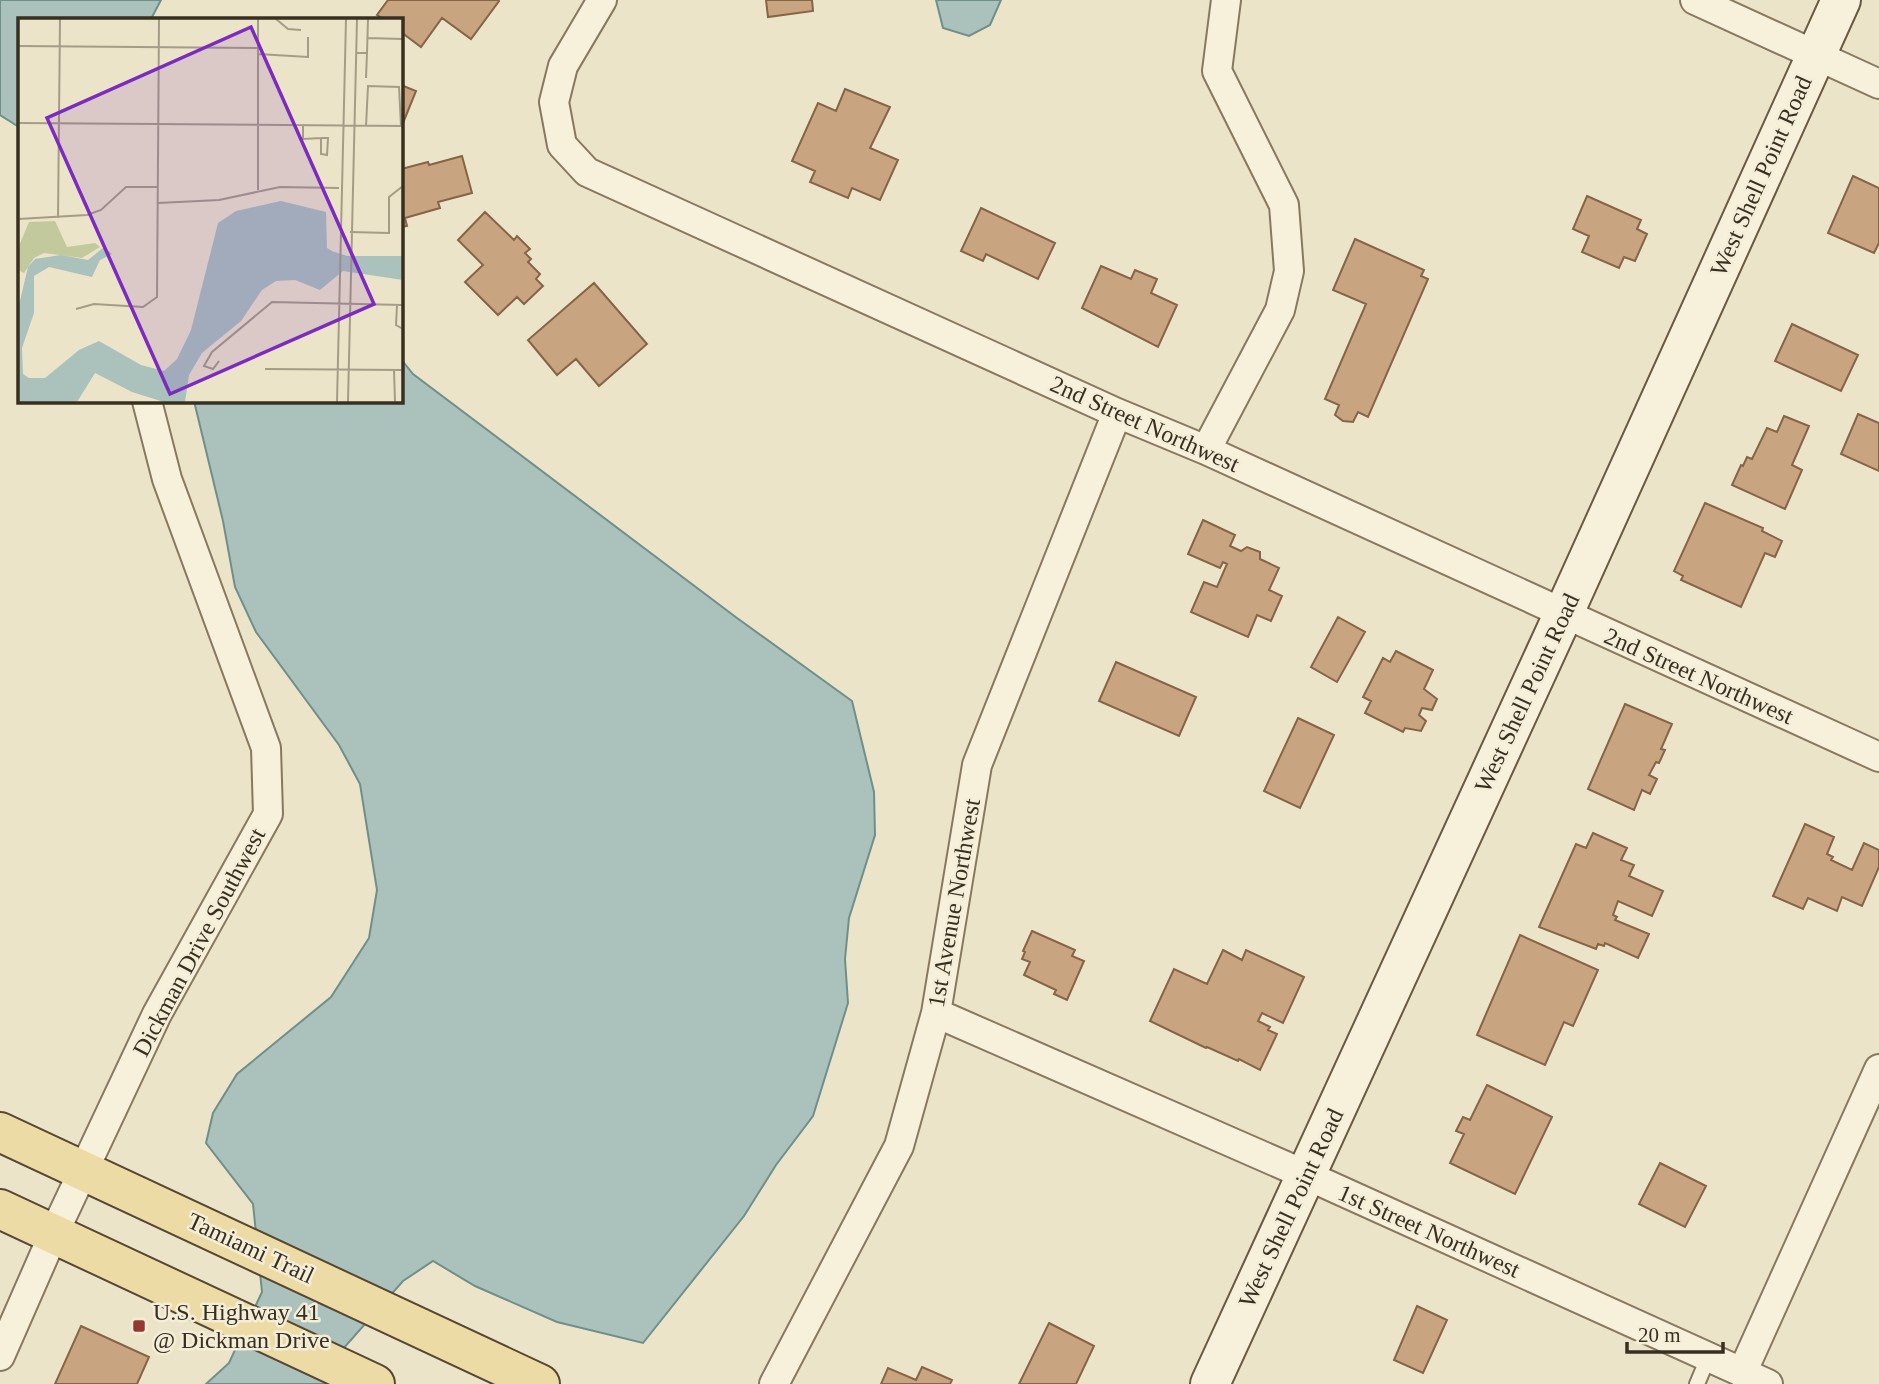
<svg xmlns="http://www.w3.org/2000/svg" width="1879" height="1384" font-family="Georgia,serif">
  <rect width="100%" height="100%" fill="#ece4c9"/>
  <path fill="#aac1bc" stroke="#708f8a" stroke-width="2" d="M0 0H161L151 19H19V127L0 115Z
    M936 0H1001L990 25 969 36 943 28Z
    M401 359 413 374 737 618 852 701 874 792 875 835 849 918 845 959 848 1003 813 1116 776 1165 744 1216 643 1343 557 1322 475 1286 433 1261 403 1281 342 1350 329 1384H206L229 1363 262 1292 253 1204 206 1143 213 1113 237 1074 331 997 369 938 377 890 360 784 339 745 256 632 235 587 223 521 194 401H401Z"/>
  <path fill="#c8a481" stroke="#866446" stroke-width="2" d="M388 0H498L499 1 471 39 442 18 421 47 401 32V19H384L377 15Z
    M766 0H812L813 11 768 17Z
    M401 85 416 91 401 128Z
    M845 89 890 107 870 148 898 160 880 200 852 188 848 198 810 182 815 171 792 161 818 103 836 111Z
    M462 156 472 193 438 202 440 208 405 218 407 226 401 227V169L428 162 429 165Z
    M1853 176 1879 188V243L1874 253 1828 233Z
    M1587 196 1641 220 1637 229 1647 234 1635 261 1624 257 1619 268 1582 252 1589 236 1573 229Z
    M981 208 1055 243 1038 279 986 254 983 261 961 251Z
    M485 212 514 240 517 236 530 249 525 253 531 259 528 262 540 274 536 279 543 286 524 304 517 297 498 315 465 282 483 265 458 240Z
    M1355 239 1424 270 1421 276 1428 279 1368 417 1358 412 1353 422 1343 421 1335 415 1339 405 1325 399 1366 304 1333 290Z
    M1101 266 1131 279 1135 270 1157 279 1151 293 1177 305 1158 347 1082 308Z
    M594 283 647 344 599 386 576 359 557 375 528 340Z
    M1792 324 1858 355 1841 391 1775 361Z
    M1858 414 1879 423V471L1841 454Z
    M1784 416 1809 426 1792 465 1802 470 1785 509 1732 485 1741 465 1743 466 1747 457 1752 459 1767 428 1777 432Z
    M1705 503 1763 528 1762 531 1782 541 1775 557 1765 553 1741 607 1681 580 1683 576 1674 571Z
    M1203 520 1235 535 1230 546 1241 551 1247 547 1260 552V559L1279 568 1269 590 1282 596 1271 621 1257 615 1248 637 1191 612 1204 582 1217 587 1227 564 1223 562 1220 568 1188 554Z
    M1338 617 1365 632 1337 682 1311 667Z
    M1396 651 1433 670 1424 689 1437 699 1432 710 1422 708 1419 715 1426 721 1421 731 1405 728 1403 732 1365 713 1371 701 1363 697 1383 658 1390 662Z
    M1116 662 1196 697 1179 736 1099 701Z
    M1625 704 1672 724 1661 749 1665 750 1659 763 1656 762 1649 775 1657 779 1650 794 1642 790 1634 810 1588 789Z
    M1298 718 1334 735 1300 808 1264 791Z
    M1805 824 1834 837 1827 854 1833 857 1831 860 1852 870 1864 843 1879 850V867L1862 906 1842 897 1837 911 1808 898 1803 909 1773 896Z
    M1593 833 1627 848 1621 860 1634 865 1629 876 1663 891 1652 916 1618 901 1613 915 1617 917 1615 920 1649 934 1638 958 1605 943 1604 946 1598 944 1596 949 1539 927 1576 844 1586 848Z
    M1032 931 1075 950 1072 956 1084 961 1067 1000 1054 994 1056 990 1024 975 1030 962 1022 959 1025 952 1023 951Z
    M1520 935 1598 970 1573 1026 1564 1022 1545 1065 1477 1035Z
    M1223 950 1242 960 1246 950 1304 977 1283 1023 1262 1013 1258 1021 1270 1027 1268 1030 1277 1034 1260 1070 1239 1059 1238 1061 1207 1047 1206 1048 1150 1021 1174 969 1207 984Z
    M1487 1085 1552 1117 1515 1194 1450 1163 1464 1134 1456 1131 1463 1117 1470 1120Z
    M1660 1163 1706 1186 1685 1227 1639 1204Z
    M1417 1306 1447 1320 1423 1373 1394 1360Z
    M1049 1323 1094 1346 1076 1384H1019Z
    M81 1326 149 1357 137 1384H55Z
    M922 1367 952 1380 950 1384H881L888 1368 916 1380Z"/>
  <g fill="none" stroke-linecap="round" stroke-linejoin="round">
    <g stroke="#88785f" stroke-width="18">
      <path id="lane" d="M1697 1384 1708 1358"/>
    </g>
    <g stroke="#88785f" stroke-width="32">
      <path id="street" d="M602 0 563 66 554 102 562 145 587 172 1117 413 1206 450 1879 757
        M1695 0 1879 84
        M1206 450 1280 310 1289 271 1284 205 1217 71 1226 0
        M936 1013 1306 1175 1768 1384
        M0 1356 54 1233 157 1014 268 814 266 748 167 479 147 401
        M1742 1373 1879 1069
        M774 1384 899 1146 936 1013 977 765 1117 413"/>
    </g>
    <g stroke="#6a5942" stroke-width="42">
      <path id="secondary" d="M1210 1384 1563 615 1841 0"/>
    </g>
    <g stroke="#564632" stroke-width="42">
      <path id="primary" d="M0 1132 540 1384
        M0 1209 375 1384"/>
    </g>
    <use href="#lane" stroke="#f7f1dc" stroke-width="14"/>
    <use href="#street" stroke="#f7f1dc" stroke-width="28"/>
    <use href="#secondary" stroke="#f7f1dc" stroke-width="38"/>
    <use href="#primary" stroke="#ecdba4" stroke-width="38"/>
  </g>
  <rect fill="#943832" stroke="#f4eed8" stroke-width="2.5" x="132" y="1319" width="14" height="14" rx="3.5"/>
  <g text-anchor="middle" stroke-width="5" stroke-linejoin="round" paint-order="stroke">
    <g font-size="24" fill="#392f21" stroke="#f4eed8">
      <text transform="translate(1761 176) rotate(-66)" y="8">West Shell Point Road</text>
      <text transform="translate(1145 424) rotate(24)" y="8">2nd Street Northwest</text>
      <text transform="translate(1699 676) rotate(24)" y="8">2nd Street Northwest</text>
      <text transform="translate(1527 693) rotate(-65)" y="8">West Shell Point Road</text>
      <text transform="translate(954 903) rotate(-80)" y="8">1st Avenue Northwest</text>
      <text transform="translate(199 942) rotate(-62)" y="8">Dickman Drive Southwest</text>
      <text transform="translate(1291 1208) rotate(-65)" y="8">West Shell Point Road</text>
      <text transform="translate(1429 1231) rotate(24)" y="8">1st Street Northwest</text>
      <text transform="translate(251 1248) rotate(25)" y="8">Tamiami Trail</text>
    </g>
    <g font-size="24" fill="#392f21" stroke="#f4eed8" text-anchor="start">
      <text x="153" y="1320">U.S. Highway 41<tspan x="153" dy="28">@ Dickman Drive</tspan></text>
    </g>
  </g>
  <g transform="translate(18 18)">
    <rect width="385" height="385" fill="#ece4c9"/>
    <path d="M37 203 49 229 77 225 82 229 64 240 26 235 16 240 6 255 0 252V230L11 204Z" fill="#c2ca9d"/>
    <path d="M263 183 308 194 309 230 314 233 329 238H385V262L325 253 302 272 277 262 258 263 244 272 223 303 184 335 171 357 167 384H146L114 374 77 355 59 384H0V291L10 249 17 241 43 237 70 242 86 229 94 236 82 242 74 259 31 249 16 258V295L4 330 5 356 11 360H27L61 332 81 323 123 347 146 353 159 341 173 312 200 205 218 193Z" fill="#aac1bc"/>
    <path fill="none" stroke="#a49c86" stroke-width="2" d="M240 1V172M258 1 270 11 283 12M349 20 385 21M0 28 240 30M338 35H349L348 60M349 35 350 1M240 36 290 39V19M0 105 385 108M285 108V121L303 120V136L309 137 310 120H303M348 108 350 68 381 69 383 108M140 185 201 182 262 169 321 170M40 200 42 1M0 201 69 197 83 192 108 169H139M332 214 371 215V179L385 168M379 287 378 307 385 311M58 291 76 286 125 289 139 279 141 1M201 343 195 351 186 348 194 334 254 284 385 287M247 351 385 352M376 352 377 384M319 384 328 1M330 384 339 1"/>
    <path fill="#7b2cbf" fill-opacity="0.15" stroke="#7b2cbf" stroke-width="3.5" d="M233 9 356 286 152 376 29 100Z"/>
    <rect width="385" height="385" fill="none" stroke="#392f21" stroke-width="3.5"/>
  </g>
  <path d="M1627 1342v10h96v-10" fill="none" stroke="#392f21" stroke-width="3.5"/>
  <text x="1638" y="1342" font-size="21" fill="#392f21" stroke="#f4eed8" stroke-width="5" paint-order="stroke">20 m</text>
</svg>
